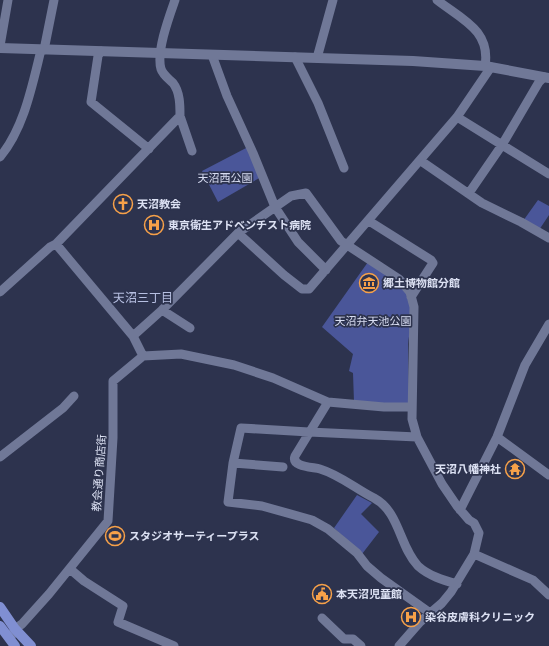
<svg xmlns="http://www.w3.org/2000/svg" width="549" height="646" font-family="'Asap Condensed','Noto Sans JP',sans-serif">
  <rect width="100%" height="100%" fill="#2d334e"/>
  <path fill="#4a5699" d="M248 147 261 177 218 202 202 171Z
    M538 200 549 206V215L539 230 523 221Z
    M368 262C385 272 411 287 412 310 413 321 409 333 408 344 408 364 409 383 409 403L394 404 354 402 353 373 349 371 353 354 322 327Z
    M357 495 372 503 361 514 379 532 362 554 334 528Z"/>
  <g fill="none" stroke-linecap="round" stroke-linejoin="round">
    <path stroke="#707897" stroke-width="9" d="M437 0C461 19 491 30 485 66
      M0 46 8 0
      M44 50 54 0
      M101 51 98 56 91 102 149 149
      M212 55 227 96 253 153 275 207 298 242 326 270
      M295 57 318 103 344 168
      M317 58 333 0
      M180 116 192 151
      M457 117 549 174
      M0 157C24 128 32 86 41 50
      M421 161 482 203 521 222 549 238
      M469 193 502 145 539 82 544 77
      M369 221 431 260 433 263 411 297
      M238 233 284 275 302 289H309L457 117 491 67
      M56 244 133 336 143 356
      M0 292 50 247 56 244 180 116C180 105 180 92 173 83 169 79 163 75 161 69 156 52 169 17 175 0
      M162 310 190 328
      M133 336 162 310 238 233 291 196 306 193 341 241 399 279 410 292 414 307 412 419 417 437 442 484 457 506 469 520 474 523 479 533 474 554 451 592 442 603 420 622 399 646
      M143 356 181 354 234 365 273 378 328 402 384 407H412
      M328 402 295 456C291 467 313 467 320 469 340 475 356 489 374 498 400 512 399 546 418 566 429 576 443 580 457 584
      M417 437 309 432 241 428 233 463 228 502 262 506 312 520 328 529 357 553 367 566 381 578 430 613
      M497 437 549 475
      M0 457 63 408 74 396
      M233 463 283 467
      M460 510 497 437 525 365 549 324
      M474 554 533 580 549 595
      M70 569 84 581 123 606 118 622 174 646
      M322 618 344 639H353L361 646
      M12 635 15 629 22 624 49 594 108 521 113 438V381L143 356"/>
    <path stroke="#707897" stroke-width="10" d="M0 48 413 61 485 66 549 78"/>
    <path stroke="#808fd2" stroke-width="10" d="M0 607 15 629 31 646
      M0 626 15 646"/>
  </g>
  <defs>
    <g id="church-ring" transform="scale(1)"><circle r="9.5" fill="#2d334e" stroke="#f7a149" stroke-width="1.5"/><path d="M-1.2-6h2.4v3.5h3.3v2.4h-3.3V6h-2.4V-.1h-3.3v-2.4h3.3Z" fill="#f7a149"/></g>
    <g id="hospital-ring" transform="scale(1)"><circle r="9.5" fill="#2d334e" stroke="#f7a149" stroke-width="1.5"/><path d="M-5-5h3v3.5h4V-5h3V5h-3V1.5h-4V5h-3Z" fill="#f7a149"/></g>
    <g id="museum-ring" transform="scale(1)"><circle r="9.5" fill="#2d334e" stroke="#f7a149" stroke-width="1.5"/><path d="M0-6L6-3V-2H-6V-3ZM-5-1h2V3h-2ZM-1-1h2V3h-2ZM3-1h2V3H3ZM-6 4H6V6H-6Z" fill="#f7a149"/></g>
    <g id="temple-ring" transform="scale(1)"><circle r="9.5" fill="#2d334e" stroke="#f7a149" stroke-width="1.5"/><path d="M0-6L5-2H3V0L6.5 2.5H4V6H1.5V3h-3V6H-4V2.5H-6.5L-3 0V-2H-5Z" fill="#f7a149"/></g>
    <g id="stadium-ring" transform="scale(1)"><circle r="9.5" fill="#2d334e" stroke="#f7a149" stroke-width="1.5"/><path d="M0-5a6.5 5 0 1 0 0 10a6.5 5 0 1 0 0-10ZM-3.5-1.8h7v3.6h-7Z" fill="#f7a149"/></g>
    <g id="civic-ring" transform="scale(1)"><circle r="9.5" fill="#2d334e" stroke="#f7a149" stroke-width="1.5"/><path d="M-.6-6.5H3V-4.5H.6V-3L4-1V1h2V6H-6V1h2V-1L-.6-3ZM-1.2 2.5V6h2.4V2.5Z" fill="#f7a149"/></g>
  </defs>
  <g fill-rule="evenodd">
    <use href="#church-ring" x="123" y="204"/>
    <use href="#hospital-ring" x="154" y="225"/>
    <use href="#museum-ring" x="369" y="283"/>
    <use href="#temple-ring" x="515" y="469"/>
    <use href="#stadium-ring" x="115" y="536"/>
    <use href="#civic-ring" x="322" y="594"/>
    <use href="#hospital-ring" x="411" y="617"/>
  </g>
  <g text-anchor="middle" stroke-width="3.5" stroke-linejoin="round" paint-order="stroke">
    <g font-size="11" fill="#d8ddf2" stroke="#2d334e">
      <text x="225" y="182">天沼西公園</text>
      <text x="373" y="325">天沼弁天池公園</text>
    </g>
    <g font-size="11" font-weight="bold" fill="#dce1f3" stroke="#2d334e" text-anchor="start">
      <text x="137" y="208">天沼教会</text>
      <text x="168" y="229">東京衛生アドベンチスト病院</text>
      <text x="383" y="287">郷土博物館分館</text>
      <text x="501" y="473" text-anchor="end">天沼八幡神社</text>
      <text x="129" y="540">スタジオサーティープラス</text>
      <text x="336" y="598">本天沼児童館</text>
      <text x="425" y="621">染谷皮膚科クリニック</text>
    </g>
    <g font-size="11" fill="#dce1f3" stroke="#2d334e">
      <text transform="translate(99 473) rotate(-86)" y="4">教会通り商店街</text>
    </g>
    <g font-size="12" fill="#b6bfe1" stroke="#2d334e">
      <text x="143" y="302">天沼三丁目</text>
    </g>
  </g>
</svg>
